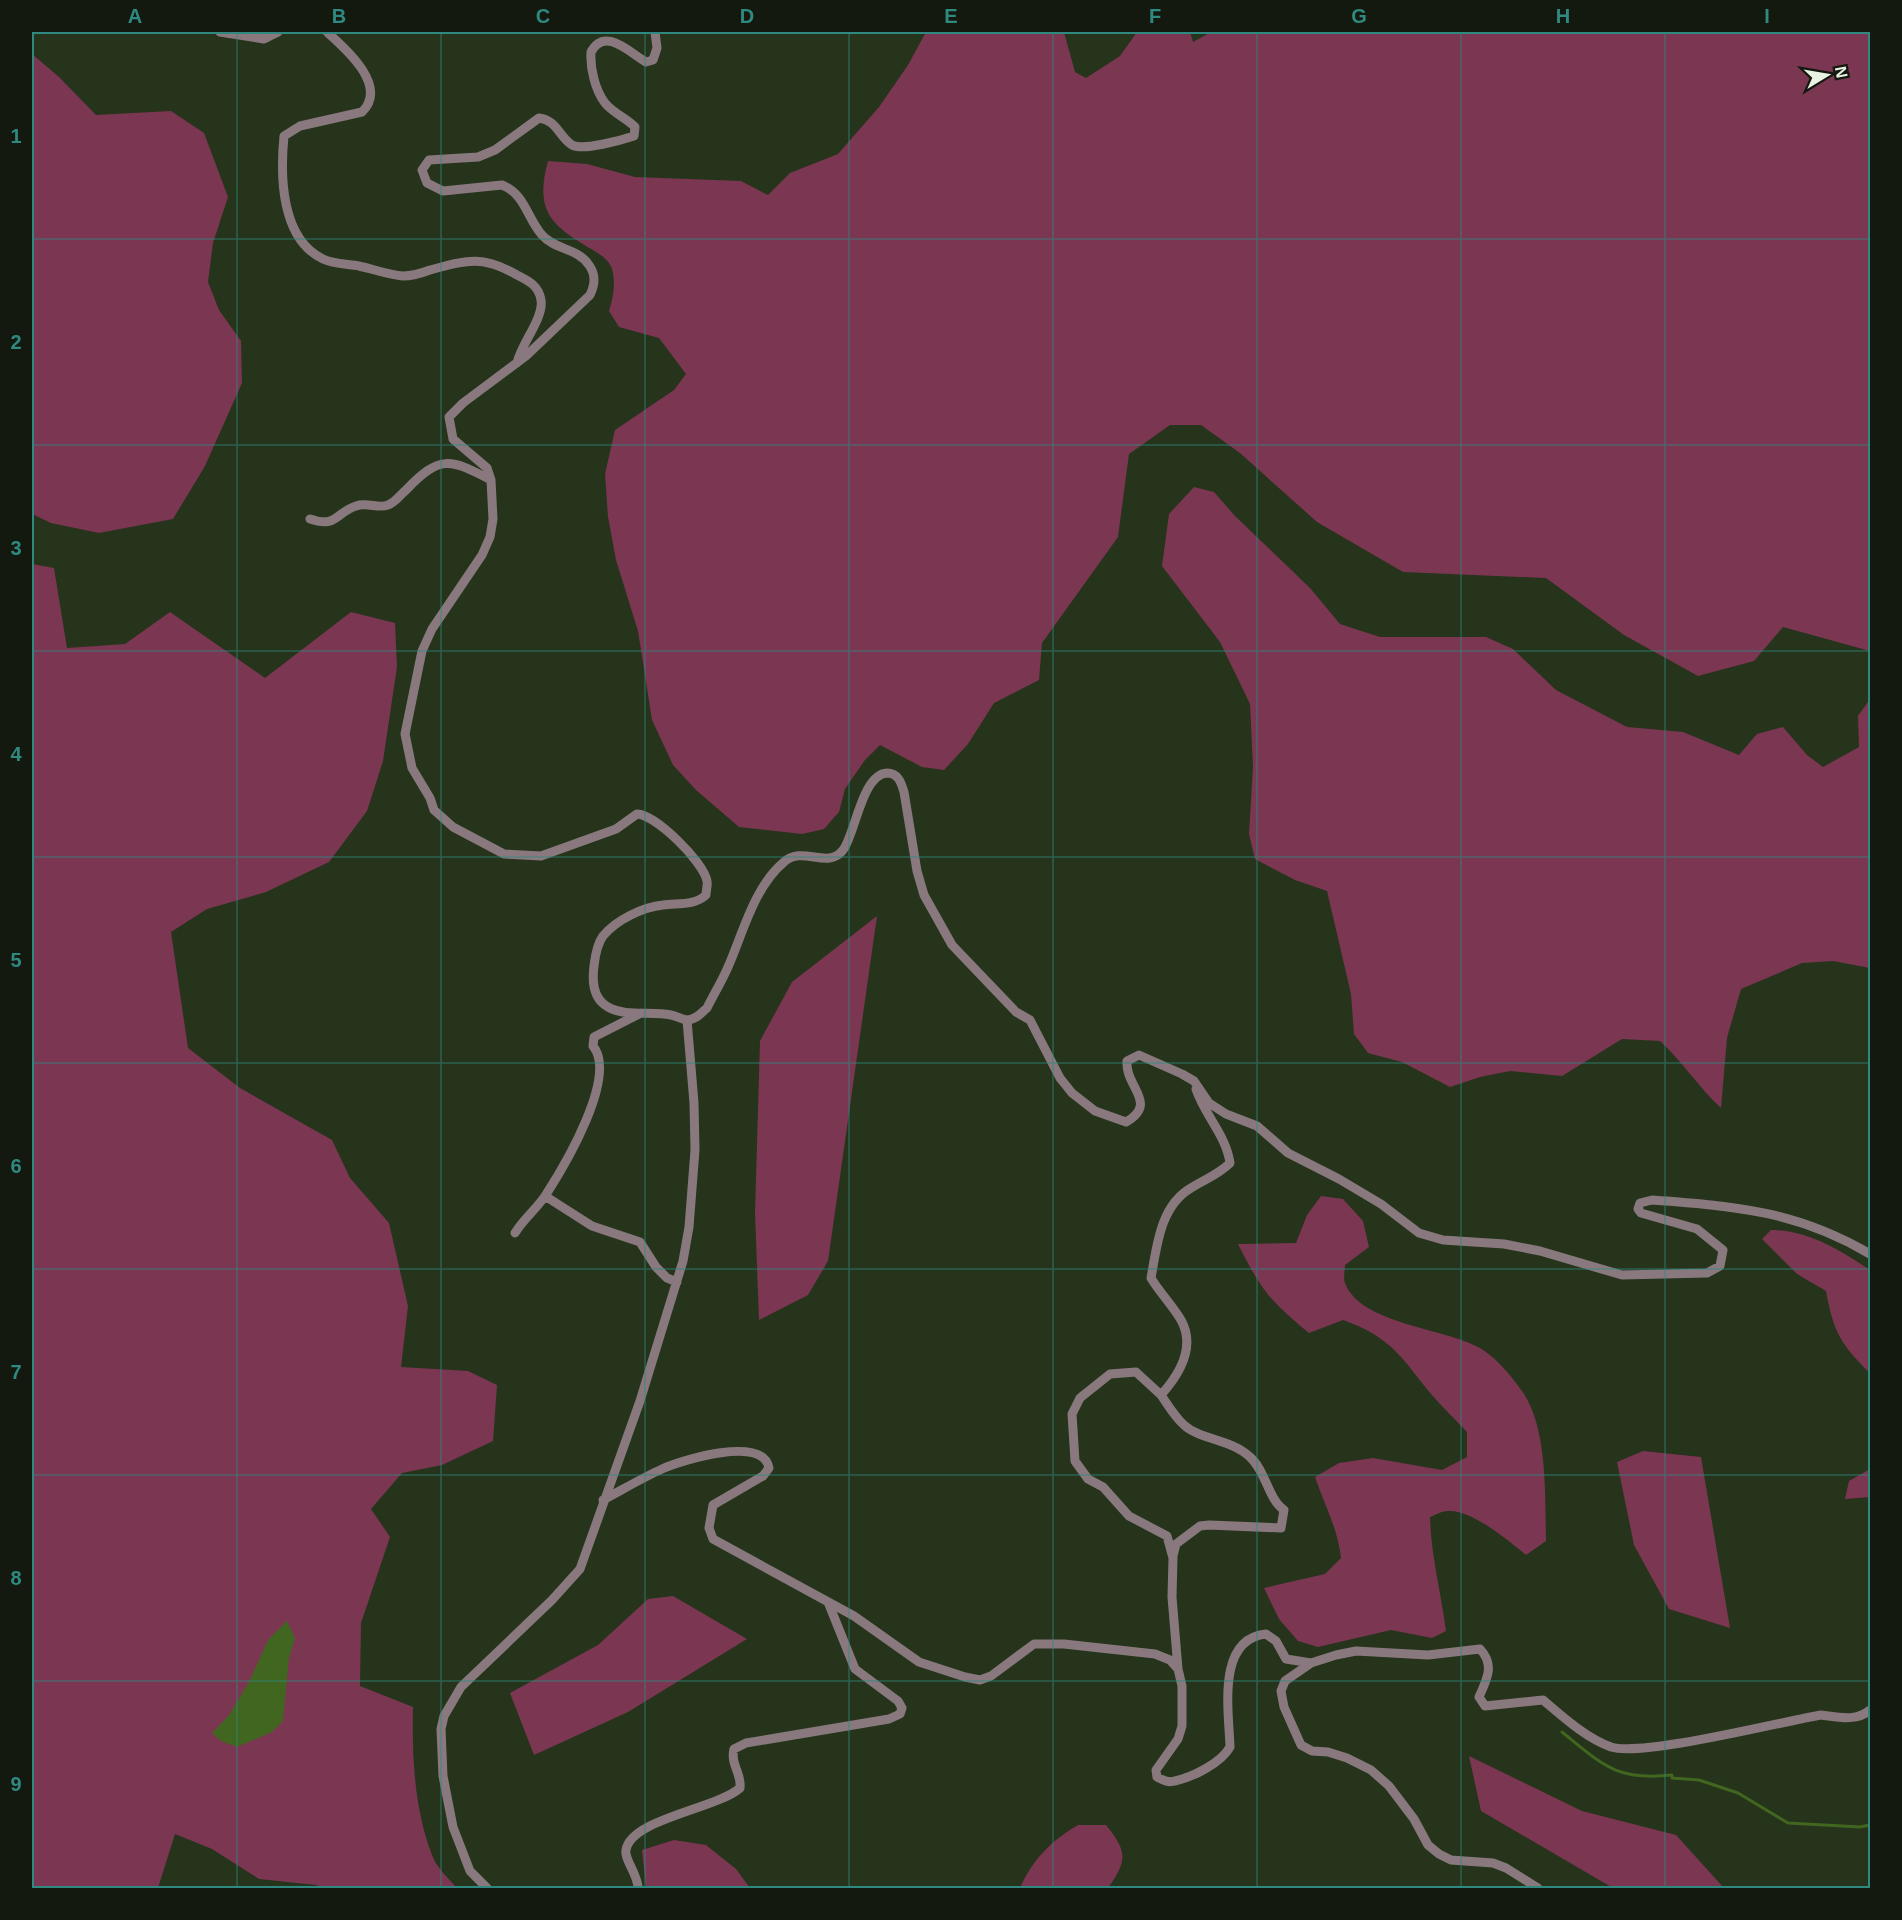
<svg xmlns="http://www.w3.org/2000/svg" width="1902" height="1920" font-family="Arial,sans-serif">
  <rect width="100%" height="100%" fill="#26341b"/>
  <path fill="#7b3652" d="M926 32H1064L1075 72 1086 78 1120 56 1137 32H1190L1193 42 1211 32H1870V651L1783 627 1754 661 1698 676 1624 635 1546 578 1403 572 1317 522 1240 453 1201 425H1170L1129 454 1118 537 1042 643 1039 680 994 703 968 744 944 770 922 767 880 745 865 760 845 789 839 812 824 829 802 834 739 827 696 790 673 765 652 720 638 631 616 560 608 517 605 474 615 430 674 390 686 374 659 338 619 327 609 311C613 298 616 283 612 269 609 260 601 255 593 250 552 226 534 212 548 161L587 164 635 177 741 181 768 195 790 173 838 154 879 107 908 65Z
    M32 54 59 77 96 115 171 111 204 133 228 197 213 243 208 282 219 310 241 341 242 383 205 466 173 519 99 533 51 523 32 514Z
    M1194 487 1214 492 1235 516 1310 588 1340 624 1380 637H1486L1513 649 1556 690 1627 727 1683 732 1739 755 1757 734 1783 727 1807 755 1823 767 1859 747 1858 716 1870 699V968L1833 961 1802 963 1741 989 1727 1038 1721 1108C1698 1087 1683 1062 1660 1041L1622 1039 1562 1076 1510 1071 1480 1077 1450 1087 1402 1062 1368 1053 1354 1034 1351 994 1327 891 1295 880 1255 859 1249 834 1253 766 1250 704 1220 642 1162 566 1169 514Z
    M32 564 54 568 67 648 125 644 170 612 265 678 351 612 395 623 397 667 383 761 367 811 329 862 266 892 207 909 171 932 188 1048 240 1088 332 1140 350 1178 389 1223 408 1306 401 1367 468 1371 497 1385 493 1441 442 1465 402 1473 371 1509 390 1537 361 1623 360 1686 413 1707C412 1756 414 1808 432 1855 436 1867 449 1879 457 1888H322L316 1885 259 1879 212 1849 175 1834 158 1888H32Z
    M877 916 828 1261 808 1295 759 1320 755 1213 760 1041 792 982Z
    M1321 1196 1343 1199 1363 1221 1369 1247 1345 1265C1345 1270 1343 1278 1345 1283 1360 1324 1445 1328 1480 1348 1497 1358 1514 1379 1524 1394 1548 1431 1545 1499 1546 1541L1526 1555C1509 1541 1471 1509 1448 1511 1442 1511 1435 1515 1430 1517 1431 1556 1441 1592 1446 1631L1432 1638 1391 1630 1318 1647 1298 1641 1279 1619 1264 1588 1325 1574 1341 1558C1338 1529 1324 1504 1315 1477L1339 1463 1373 1458 1442 1470 1467 1457V1432C1455 1419 1442 1407 1431 1394 1401 1357 1391 1337 1343 1320L1309 1333C1270 1301 1261 1290 1238 1244L1296 1243 1307 1215Z
    M1771 1230C1808 1230 1840 1250 1870 1270V1373C1841 1345 1833 1331 1826 1291L1797 1274 1762 1239Z
    M1643 1451 1701 1457 1730 1628 1669 1609 1634 1545 1617 1462Z
    M1870 1469V1497L1845 1499 1849 1481Z
    M673 1596 747 1639 628 1712 534 1755 510 1693 598 1645 648 1599Z
    M1469 1756 1582 1811 1676 1835 1724 1888H1613L1481 1811Z
    M1078 1825H1106C1127 1851 1128 1860 1108 1888H1020C1033 1859 1051 1841 1078 1825Z
    M674 1840 706 1845 736 1869 750 1888H646L642 1850Z"/>
  <path fill="#41661f" d="M287 1621 295 1638 289 1658 283 1721 272 1732 237 1747 221 1741 212 1733 229 1715 249 1682 268 1640Z"/>
  <g fill="none" stroke-linecap="round" stroke-linejoin="round">
    <path stroke="#41661f" stroke-width="3" d="M1562 1732C1603 1765 1616 1781 1672 1775V1778L1699 1780 1738 1793 1788 1823 1860 1827 1870 1825"/>
    <path stroke="#89797e" stroke-width="9" d="M220 32 264 39 278 32
      M327 32C345 48 389 86 362 112L300 126 284 136C280 176 281 239 323 259 333 264 348 264 359 266 373 269 389 275 403 276 412 276 422 273 430 270 468 260 482 255 517 275 529 281 539 286 541 300 544 318 521 344 517 363
      M655 32 657 48 653 60 646 62C630 53 605 26 591 52 590 68 595 90 605 103 613 113 626 118 635 127L634 136C622 140 583 151 572 145 559 137 557 120 539 118L495 150 478 157 429 160 422 170 427 183 443 191 502 185C525 194 527 218 542 235 555 250 578 248 589 265 596 275 595 284 590 295L526 356 463 403 449 417 453 439 487 468 491 480 493 519 490 537 482 555 432 629 422 651 405 734 412 768 430 798 434 810 453 827 504 854 541 856 616 829 637 814C656 815 703 861 707 881 708 885 706 890 706 895 694 906 678 903 663 905 643 907 616 920 603 936 597 944 595 957 594 966 592 981 593 999 608 1007 625 1017 651 1011 671 1015 677 1016 682 1020 688 1020 697 1019 701 1013 707 1008 714 994 722 981 728 967 743 933 754 887 784 862 803 845 828 870 843 850 855 835 862 774 887 773 898 773 901 782 904 792L917 871 924 895 952 945 1016 1012 1030 1020 1060 1078 1072 1093 1095 1111 1126 1122C1159 1103 1125 1087 1127 1061L1139 1055 1182 1074 1194 1081 1209 1103 1226 1114 1257 1126 1288 1153 1339 1179 1381 1204 1419 1233 1443 1240 1504 1244 1540 1251 1622 1275 1707 1273 1720 1266 1723 1250 1697 1229 1641 1213 1638 1209 1640 1203 1652 1200C1735 1206 1797 1211 1870 1254
      M310 519C337 528 335 513 356 506 367 502 379 509 388 505 396 502 400 495 406 490 440 455 449 458 491 480
      M545 1196 592 1226 640 1242 656 1267 667 1278 677 1282
      M515 1233C524 1218 538 1208 547 1193 565 1165 618 1076 593 1046L594 1037 641 1013
      M1161 1395C1168 1405 1175 1417 1184 1425 1200 1440 1231 1439 1250 1457 1266 1471 1268 1499 1284 1510L1281 1528 1209 1525 1200 1526 1176 1544 1173 1556
      M603 1500C622 1490 642 1478 662 1469 682 1460 763 1435 769 1468L763 1476 713 1505 709 1528 713 1539 854 1616 919 1662 965 1677 980 1680 991 1676 1034 1644H1064L1155 1654 1170 1660 1178 1669 1182 1686V1726L1178 1739 1156 1770 1157 1777C1163 1780 1168 1783 1175 1781 1193 1777 1221 1763 1230 1747 1229 1712 1216 1639 1266 1634L1276 1641 1286 1659 1311 1663
      M1178 1669 1172 1597 1173 1558 1167 1536 1129 1516 1103 1487 1088 1479 1075 1461 1072 1414 1080 1398 1110 1374 1136 1372 1161 1395C1179 1375 1196 1347 1181 1320 1173 1306 1160 1293 1151 1278 1157 1246 1160 1206 1191 1188 1205 1179 1218 1175 1230 1163 1226 1135 1205 1116 1196 1089
      M487 1888 470 1871 453 1827 443 1776 441 1729 444 1716 461 1687 552 1600 580 1569 640 1401 683 1261 689 1227 695 1150 694 1103 687 1020
      M638 1888C638 1875 624 1859 626 1850 631 1819 716 1809 740 1788 742 1774 730 1764 734 1749L746 1743 889 1719 900 1714 902 1708 898 1701 855 1669 828 1602
      M1538 1888 1506 1868 1493 1863 1451 1860 1439 1854 1428 1845 1414 1819 1389 1786 1371 1770 1347 1758 1328 1752 1312 1751 1301 1745 1284 1707 1281 1691 1285 1681 1311 1663 1336 1655 1356 1651 1428 1655 1480 1649C1495 1665 1487 1679 1479 1697L1485 1706 1543 1700C1563 1717 1586 1738 1611 1747 1643 1757 1780 1722 1821 1715 1838 1717 1856 1722 1870 1710"/>
  </g>
  <path fill="none" stroke="#308980" stroke-width="1.5" stroke-opacity="0.55" d="M237 32V1888M441 32V1888M645 32V1888M849 32V1888M1053 32V1888M1257 32V1888M1461 32V1888M1665 32V1888M32 239H1870M32 445H1870M32 651H1870M32 857H1870M32 1063H1870M32 1269H1870M32 1475H1870M32 1681H1870"/>
  <rect width="1902" height="1920" fill="none" stroke="#13190f" stroke-width="66"/>
  <g transform="translate(1827 75) rotate(79)" stroke="#13190f" stroke-width="4.5" paint-order="stroke">
  <path d="M0-4.5L10 22L0 15L-10 22Z" fill="#eaf3e3"/>
  <text y="-9" font-size="16" font-weight="bold" text-anchor="middle" fill="#eaf3e3">N</text>
  </g>
  <rect x="33" y="33" width="1836" height="1854" fill="none" stroke="#308980" stroke-width="2"/>
  <g font-size="20" text-anchor="middle" font-weight="bold" fill="#308980">
    <text x="135" y="23">A</text>
    <text x="339" y="23">B</text>
    <text x="543" y="23">C</text>
    <text x="747" y="23">D</text>
    <text x="951" y="23">E</text>
    <text x="1155" y="23">F</text>
    <text x="1359" y="23">G</text>
    <text x="1563" y="23">H</text>
    <text x="1767" y="23">I</text>
    <text x="16" y="143">1</text>
    <text x="16" y="349">2</text>
    <text x="16" y="555">3</text>
    <text x="16" y="761">4</text>
    <text x="16" y="967">5</text>
    <text x="16" y="1173">6</text>
    <text x="16" y="1379">7</text>
    <text x="16" y="1585">8</text>
    <text x="16" y="1791">9</text>
  </g>
</svg>
